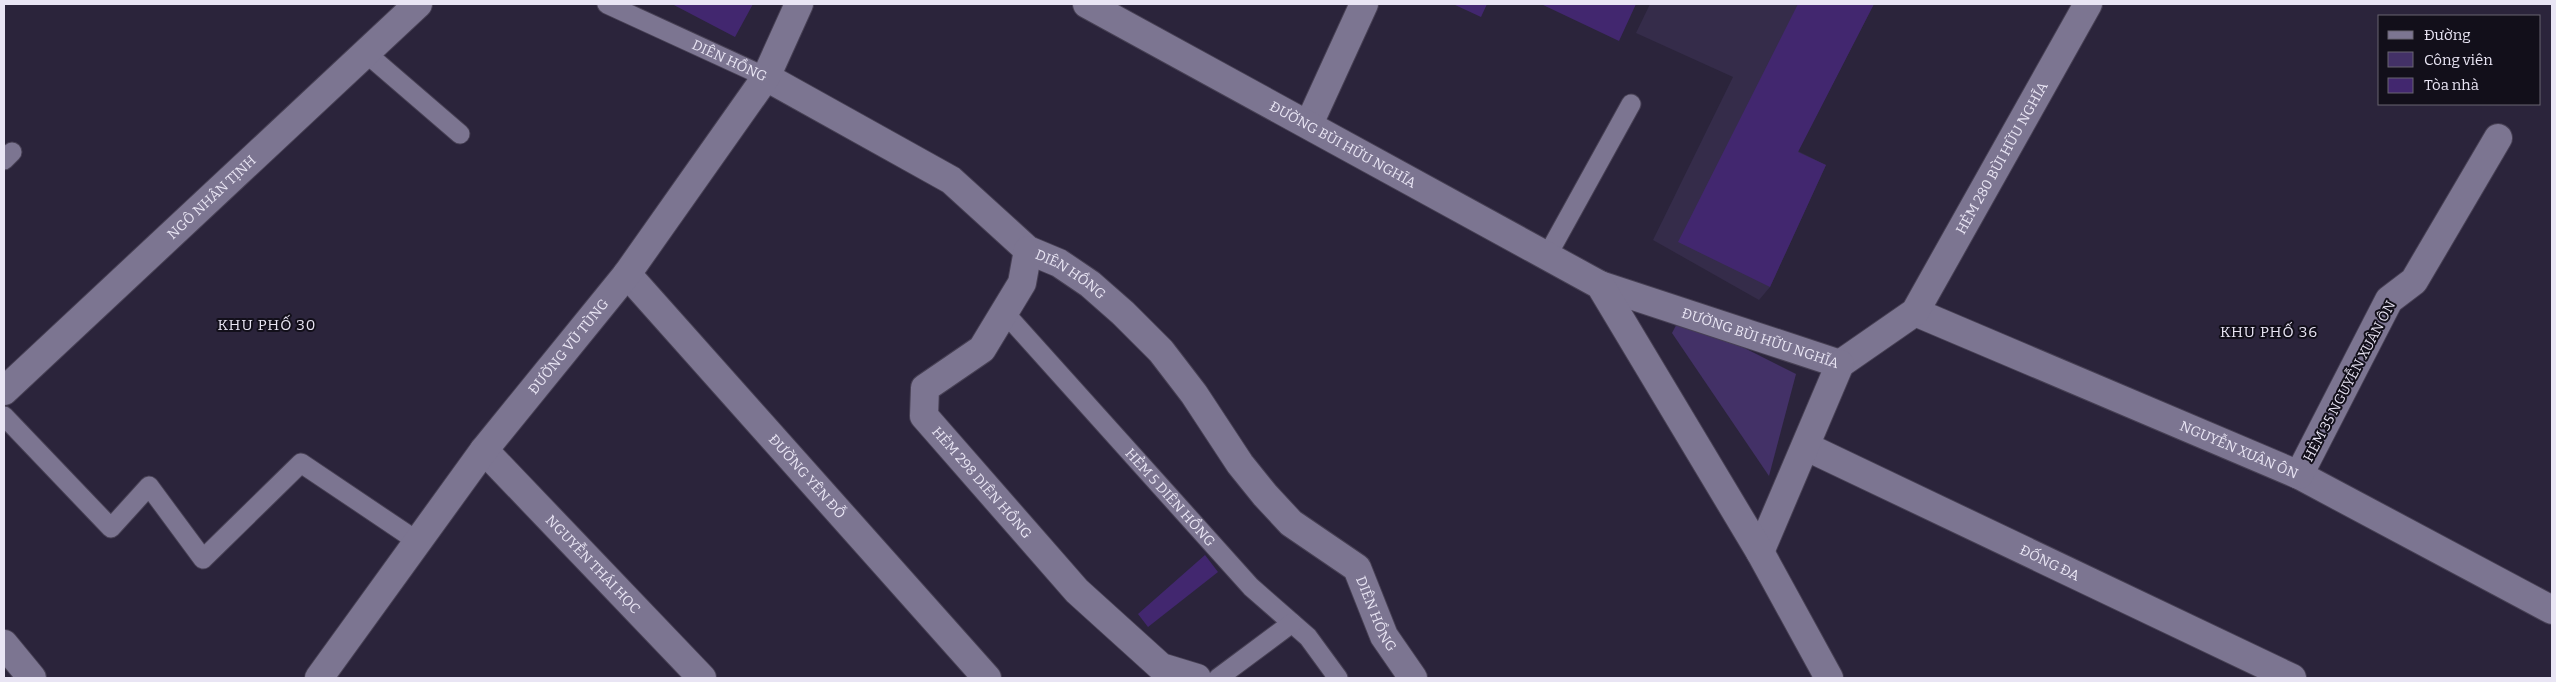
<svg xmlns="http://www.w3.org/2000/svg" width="2556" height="682" font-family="Bitter,serif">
  <rect width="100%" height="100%" fill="#2b243b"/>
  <path fill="#352c4a" d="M1650 4H1874L1798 151 1826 165 1770 287 1759 300 1653 240 1733 77 1636 33Z"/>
  <path fill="#433167" d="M1681 316 1796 374 1769 476 1672 333Z"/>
  <path fill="#42276f" d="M672 4H753L735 37Z
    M1453 4H1487L1481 17Z
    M1541 4H1636L1619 41Z
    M1798 4H1874L1798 152 1826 165 1770 287 1678 242Z
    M1205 555 1218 572 1148 627 1138 614Z"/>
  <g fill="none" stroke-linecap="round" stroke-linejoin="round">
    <g stroke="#474054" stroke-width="21">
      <g id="service">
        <path id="s1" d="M607 4 766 77"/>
        <path d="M366 53 460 134"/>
        <path d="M4 160 12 152"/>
        <path d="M1547 256 1631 104"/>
        <path id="s2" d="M1004 312 1251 587 1308 637 1338 678"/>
        <path d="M4 416 111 528 149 486 203 559 301 463 417 541"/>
        <path d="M1218 678 1292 623"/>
      </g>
    </g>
    <g stroke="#474054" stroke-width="30">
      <g id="minor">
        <path id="s3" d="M766 77 951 180 1028 250 1059 263 1090 284 1123 313 1161 351 1194 394 1240 464 1265 495 1291 523 1357 568 1384 636 1413 678"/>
        <path d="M1309 124 1364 4"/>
        <path id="s4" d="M1028 250 1022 283 982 349 925 388 924 416 1077 591 1161 667 1197 678"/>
        <path id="s5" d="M627 274 987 678"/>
        <path id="s6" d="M1600 285 1840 364"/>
        <path id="s7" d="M1915 312 2299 475 2552 610"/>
        <path id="s8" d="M1840 364 1915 312 2088 4"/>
        <path id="s9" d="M4 391 418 4"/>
        <path id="s10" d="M1807 447 2292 678"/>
        <path id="s11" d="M484 450 702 678"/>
        <path d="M2299 475 2389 300 2414 281 2498 138"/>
        <path d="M1760 552 1840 364"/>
        <path d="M4 644 32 678"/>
        <path id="s12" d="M319 678 484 450 627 274 766 77 799 4"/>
      </g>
    </g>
    <g stroke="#474054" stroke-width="30">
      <g id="tertiary">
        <path id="s13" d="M1087 4 1600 285 1760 552 1829 678"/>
      </g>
    </g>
    <use href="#service" stroke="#7c7591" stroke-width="19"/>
    <use href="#minor" stroke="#7c7591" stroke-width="28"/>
    <use href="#tertiary" stroke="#7c7591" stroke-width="28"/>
  </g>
  <g text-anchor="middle" stroke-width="4" stroke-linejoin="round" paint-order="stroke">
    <g font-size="14" fill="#e9e5f4" stroke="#120f1a">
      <text dy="5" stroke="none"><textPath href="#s1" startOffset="135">DIÊN HỒNG</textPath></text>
      <text dy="5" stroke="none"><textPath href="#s13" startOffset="292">ĐƯỜNG BÙI HỮU NGHĨA</textPath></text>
      <text dy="5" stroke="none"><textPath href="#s8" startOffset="268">HẺM 280 BÙI HỮU NGHĨA</textPath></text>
      <text dy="5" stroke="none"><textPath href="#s9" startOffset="284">NGÔ NHÂN TỊNH</textPath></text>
      <text dy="5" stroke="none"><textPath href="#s3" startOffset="365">DIÊN HỒNG</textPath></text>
      <text dy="5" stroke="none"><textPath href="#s6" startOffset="169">ĐƯỜNG BÙI HỮU NGHĨA</textPath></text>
      <text dy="5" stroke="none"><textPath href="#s12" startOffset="415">ĐƯỜNG VŨ TÙNG</textPath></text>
      <text transform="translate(2349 381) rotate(-62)" y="5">HẺM 35 NGUYỄN XUÂN ÔN</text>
      <text dy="5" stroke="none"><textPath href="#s7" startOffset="352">NGUYỄN XUÂN ÔN</textPath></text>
      <text dy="5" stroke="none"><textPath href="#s5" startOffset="271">ĐƯỜNG YÊN ĐỖ</textPath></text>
      <text dy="5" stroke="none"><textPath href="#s4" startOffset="296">HẺM 298 DIÊN HỒNG</textPath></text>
      <text dy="5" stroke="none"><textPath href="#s2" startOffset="249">HẺM 5 DIÊN HỒNG</textPath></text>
      <text dy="5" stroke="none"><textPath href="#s10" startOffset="269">ĐỐNG ĐA</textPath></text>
      <text dy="5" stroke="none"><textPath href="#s11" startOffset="158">NGUYỄN THÁI HỌC</textPath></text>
      <text dy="5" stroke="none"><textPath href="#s3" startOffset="830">DIÊN HỒNG</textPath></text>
    </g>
    <g font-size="15" letter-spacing="1" fill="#e9e5f4" stroke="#120f1a">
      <text x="267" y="330">KHU PHỐ 30</text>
      <text x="2269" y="337">KHU PHỐ 36</text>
    </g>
  </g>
  <rect width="2556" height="682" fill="none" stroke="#e9e5f4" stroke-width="10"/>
  <rect x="2378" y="15" width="162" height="90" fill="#120f1a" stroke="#686571"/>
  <rect x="2388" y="31" width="25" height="8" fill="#7c7591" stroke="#686571"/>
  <text x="2424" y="40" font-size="15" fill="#e9e5f4">Đường</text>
  <rect x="2388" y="52" width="25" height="15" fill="#433167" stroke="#686571"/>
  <text x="2424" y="65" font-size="15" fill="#e9e5f4">Công viên</text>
  <rect x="2388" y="78" width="25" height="15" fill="#42276f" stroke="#686571"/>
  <text x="2424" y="90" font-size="15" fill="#e9e5f4">Tòa nhà</text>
</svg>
